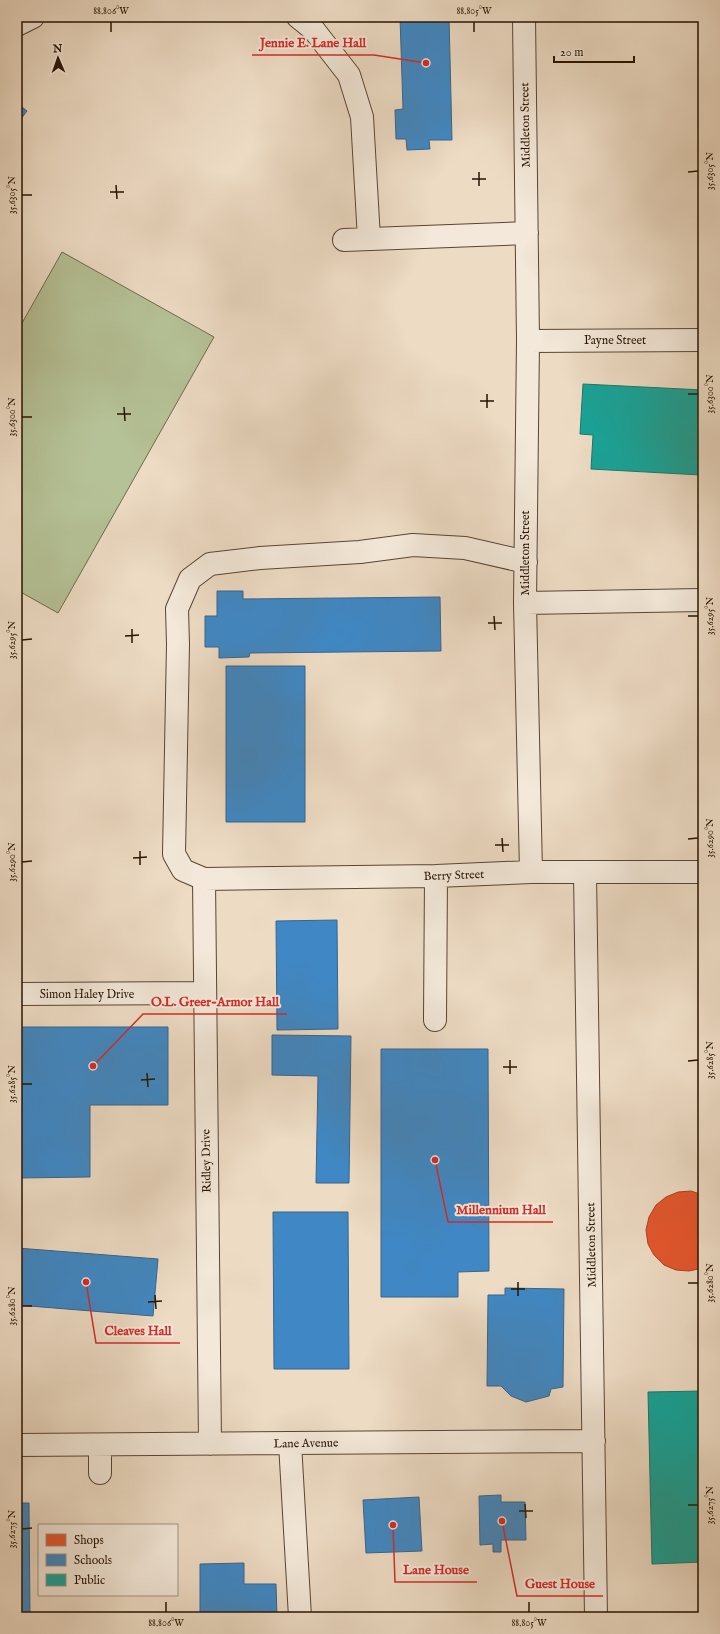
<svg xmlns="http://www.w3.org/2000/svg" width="720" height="1634" font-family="'IM FELL English',serif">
  <rect width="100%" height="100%" fill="#eddbc4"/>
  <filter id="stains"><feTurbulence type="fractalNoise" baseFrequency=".005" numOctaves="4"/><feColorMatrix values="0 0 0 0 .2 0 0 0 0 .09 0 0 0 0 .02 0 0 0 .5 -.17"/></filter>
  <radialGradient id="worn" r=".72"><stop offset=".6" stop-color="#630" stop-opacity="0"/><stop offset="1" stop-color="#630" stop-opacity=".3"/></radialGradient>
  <path fill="#b5c196" stroke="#6e6a4c" d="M62 252 214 337 58 613 17 590V332Z"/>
  <path fill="#e4572e" stroke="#ab4320" d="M691 1191 703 1195V1268L689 1271 676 1270 664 1265 654 1255 648 1244 646 1230 649 1217 656 1205 666 1197 678 1192Z"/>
  <path fill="#3f88c5" stroke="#38658a" d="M400 17H449L452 140H429L430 149 407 150 406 139H396L395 110 403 109Z
    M17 103 27 111 17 124Z
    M217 591H243V599L440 597 441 651 250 653 249 657 219 658V647H205V616H217Z
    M226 666H305V822H226Z
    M337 920 338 1029 277 1030 276 921Z
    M17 1027H168V1105H90V1177L17 1178Z
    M272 1035 351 1036 349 1183H316L318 1076 272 1075Z
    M381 1049H488L489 1271 458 1272V1297H381Z
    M273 1212H348L349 1369H274Z
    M17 1248 158 1259 153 1316 17 1305Z
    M505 1288 564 1289 563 1387 551 1389 549 1396 526 1402 511 1396 501 1386H487L488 1295H505Z
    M501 1495V1502H525L526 1540H501V1552H493V1544L480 1545 479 1496Z
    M419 1497 422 1551 366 1553 363 1500Z
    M17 1503H29L30 1617H17Z
    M244 1563V1584H276L277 1617H200V1564Z"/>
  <path fill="#17a398" stroke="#1c786b" d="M583 384 703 390V435L701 475 591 469 593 435 580 434Z
    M703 1391V1562L652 1564 648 1392Z"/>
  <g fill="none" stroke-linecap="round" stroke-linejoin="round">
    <g stroke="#584532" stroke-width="24">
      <path id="minor" d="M298 17 314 30 349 75 362 117 369 239
        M524 17 528 341 525 603 531 872
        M17 25 33 17
        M344 240 527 233
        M528 341 703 340
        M526 562 465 548 413 545 360 552 260 558 210 564 190 579 177 609 178 644 174 854 183 870 204 879 436 876 531 872H703
        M525 603 703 600
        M585 873 596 1617
        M204 879 210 1444
        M17 994 204 993
        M435 1020 436 876
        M290 1443 300 1617
        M17 1445 594 1441
        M100 1473V1445"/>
    </g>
    <use href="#minor" stroke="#f3e8d9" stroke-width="22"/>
  </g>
  <path fill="none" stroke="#271301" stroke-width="1.5" d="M111 22V32M474 22V32M479 172V186M688 172 698 171M472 179H486M116 185 117 199M110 192H124M22 195H32M487 394V408M688 394H698M480 401H494M124 407 125 421M117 414H131M22 417H32M494 616 495 630M688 616H698M488 623H502M132 629V643M125 636 139 635M22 640 32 639M502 838 503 852M688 839 698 838M495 845H509M140 851V865M133 858 147 857M22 862 32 861M510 1060V1074M688 1061 698 1060M503 1067H517M147 1073 148 1087M141 1080 155 1079M22 1084H32M518 1282V1296M688 1283H698M511 1289H525M155 1295 156 1309M148 1302 162 1301M22 1306H32M525 1504 526 1518M688 1505H698M519 1511H533M22 1529 32 1528M166 1602V1612M529 1602V1612"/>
  <g text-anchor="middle" stroke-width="4" stroke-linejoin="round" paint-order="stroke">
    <g font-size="12" fill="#271301" stroke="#f3e8d9">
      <text transform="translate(525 125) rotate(-91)" y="4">Middleton Street</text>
      <text x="615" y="344">Payne Street</text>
      <text transform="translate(525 553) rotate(-90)" y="4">Middleton Street</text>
      <text transform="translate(454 875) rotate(-2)" y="4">Berry Street</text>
      <text x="87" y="998">Simon Haley Drive</text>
      <text transform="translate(206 1161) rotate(-91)" y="4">Ridley Drive</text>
      <text transform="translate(591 1245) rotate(-91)" y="4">Middleton Street</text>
      <text transform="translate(306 1443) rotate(-1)" y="4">Lane Avenue</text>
    </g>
  </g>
  <path fill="none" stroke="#d62828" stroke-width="1.5" d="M426 63L374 55H252M93 1066L143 1014H287M435 1160L448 1222H553M86 1282L96 1343H180M393 1525L395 1582H477M502 1521L517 1596H603"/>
  <g fill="#d62828" stroke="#f3e8d9" stroke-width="1.5">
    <circle cx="426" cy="63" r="4"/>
    <circle cx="93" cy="1066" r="4"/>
    <circle cx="435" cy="1160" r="4"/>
    <circle cx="86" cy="1282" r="4"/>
    <circle cx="393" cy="1525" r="4"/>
    <circle cx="502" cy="1521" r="4"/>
  </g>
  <g font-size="13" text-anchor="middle" font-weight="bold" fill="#d62828" stroke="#f3e8d9" stroke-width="4" stroke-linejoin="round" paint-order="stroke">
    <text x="313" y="47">Jennie E. Lane Hall</text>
    <text x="215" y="1006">O.L. Greer-Armor Hall</text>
    <text x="501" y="1214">Millennium Hall</text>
    <text x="138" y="1335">Cleaves Hall</text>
    <text x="436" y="1574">Lane House</text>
    <text x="560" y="1588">Guest House</text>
  </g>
  <rect width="720" height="1634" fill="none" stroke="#eddbc4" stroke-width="44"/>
  <rect x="38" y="1524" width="140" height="72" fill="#f3e8d9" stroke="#a19383"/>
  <rect x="46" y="1534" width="20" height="12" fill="#e4572e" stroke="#a19383"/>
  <text x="74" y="1544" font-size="12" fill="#271301">Shops</text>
  <rect x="46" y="1554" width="20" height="12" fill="#3f88c5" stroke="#a19383"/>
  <text x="74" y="1564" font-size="12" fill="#271301">Schools</text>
  <rect x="46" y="1574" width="20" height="12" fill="#17a398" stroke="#a19383"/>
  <text x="74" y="1584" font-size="12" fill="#271301">Public</text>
  <g transform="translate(58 58) rotate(358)" stroke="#f3e8d9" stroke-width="3" paint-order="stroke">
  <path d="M0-3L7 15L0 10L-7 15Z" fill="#271301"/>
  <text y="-6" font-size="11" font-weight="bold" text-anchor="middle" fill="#271301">N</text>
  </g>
  <path d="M554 56v6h80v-6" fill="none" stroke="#271301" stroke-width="2"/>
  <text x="560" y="56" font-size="12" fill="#271301" stroke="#f3e8d9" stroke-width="3" paint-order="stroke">20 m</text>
  <rect x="22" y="22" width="676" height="1590" fill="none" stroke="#271301" stroke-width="1.5"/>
  <g font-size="10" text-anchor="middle" fill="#271301">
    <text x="111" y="14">88.806°W</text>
    <text x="474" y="14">88.805°W</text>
    <text transform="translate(709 171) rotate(-90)" y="4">35.6305°N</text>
    <text transform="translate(11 195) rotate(-90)" y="4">35.6305°N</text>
    <text transform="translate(709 394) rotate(-90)" y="4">35.6300°N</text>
    <text transform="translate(11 417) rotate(-90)" y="4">35.6300°N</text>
    <text transform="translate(709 616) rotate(-90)" y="4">35.6295°N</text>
    <text transform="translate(11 640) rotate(-90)" y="4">35.6295°N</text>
    <text transform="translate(709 838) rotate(-90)" y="4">35.6290°N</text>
    <text transform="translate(11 862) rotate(-90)" y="4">35.6290°N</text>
    <text transform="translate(709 1060) rotate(-90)" y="4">35.6285°N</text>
    <text transform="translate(11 1084) rotate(-90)" y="4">35.6285°N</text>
    <text transform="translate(709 1283) rotate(-90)" y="4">35.6280°N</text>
    <text transform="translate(11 1306) rotate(-90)" y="4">35.6280°N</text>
    <text transform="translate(709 1505) rotate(-90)" y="4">35.6275°N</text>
    <text transform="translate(11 1529) rotate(-90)" y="4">35.6275°N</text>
    <text x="166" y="1626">88.806°W</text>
    <text x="529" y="1626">88.805°W</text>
  </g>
  <rect width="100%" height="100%" filter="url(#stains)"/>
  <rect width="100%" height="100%" fill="url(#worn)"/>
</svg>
